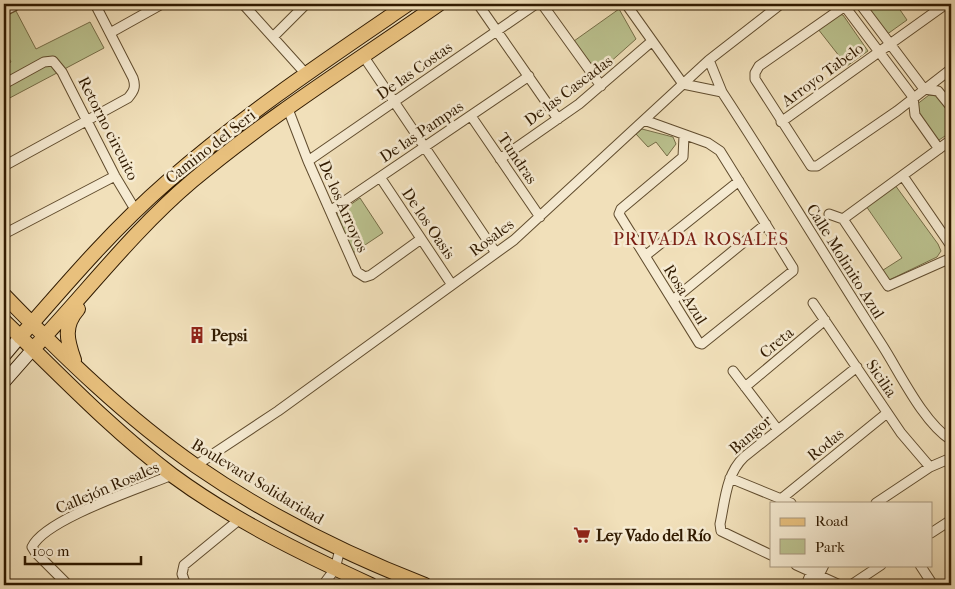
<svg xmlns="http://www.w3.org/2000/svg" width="955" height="589" font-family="'IM FELL French Canon',serif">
  <rect width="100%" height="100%" fill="#f1e0ba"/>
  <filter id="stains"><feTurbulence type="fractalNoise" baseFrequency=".004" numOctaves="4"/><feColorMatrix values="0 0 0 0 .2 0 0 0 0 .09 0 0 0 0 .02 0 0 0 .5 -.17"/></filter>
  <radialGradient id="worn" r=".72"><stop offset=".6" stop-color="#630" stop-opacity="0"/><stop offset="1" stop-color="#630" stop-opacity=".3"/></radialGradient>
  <path fill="#bbc28f" stroke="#766e48" d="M862 4H896L907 20 886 35Z
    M619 9 636 39 598 73 574 41Z
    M16 11 36 49 90 22 104 48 4 101V66L11 62 4 49V17Z
    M838 14 843 15 868 51 847 66 818 29Z
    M929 95 937 96 951 114V132L939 140 934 137 915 113 916 105Z
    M642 129 673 137 676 144 667 156 656 142 648 147 636 134Z
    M895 185 938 244 941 251 937 257 887 281 880 272 902 258 866 206Z
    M360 198 383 233 353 253 337 214Z"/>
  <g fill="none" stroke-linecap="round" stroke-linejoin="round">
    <g stroke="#604c2e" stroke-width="11">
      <path id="street" d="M243 4 306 74
        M478 4 558 119
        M542 4 601 86
        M626 4 683 84 722 92
        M843 4 913 97 915 115 939 149
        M860 4 924 89 938 91 951 107
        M845 6 759 66 755 73V79L811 166H817L897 111 951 69
        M4 11 18 4
        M110 33 162 4
        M273 37 306 4
        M364 57 496 253
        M709 60 722 92C777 176 828 261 882 345 900 373 923 422 951 440
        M4 84 44 62 53 61 62 72 115 176 136 211
        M288 109 308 161 357 272 365 277 371 275 421 239
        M471 116 540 217
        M644 120 708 143 720 151 793 268V271L702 344 699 343 619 214 621 209 683 157 684 136
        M781 122 946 4
        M951 140 843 219 888 286 951 258
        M500 159 579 104 651 42
        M308 161 536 4
        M4 166 128 98C134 91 136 87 133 78L95 4
        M903 176 951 246
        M380 177 452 285
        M330 211 529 76
        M829 214 843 219
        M4 234 115 176
        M645 256 739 181
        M673 300 766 224
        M813 303 901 433 930 467
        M733 371 778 430
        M745 387 825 320
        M195 466 278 411 514 240 709 60 781 4
        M730 478 791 503
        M781 499 887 413
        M876 503 930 467 951 458
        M931 533 951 520
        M771 555 721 531 720 524C725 501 726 474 744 457L857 367
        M796 565 840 585
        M920 565 933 585
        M68 585 35 552 32 547C45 519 141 488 172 475
        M186 585 182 574 184 565 240 519
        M323 585 335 569 340 549
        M806 585 814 565
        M814 585 824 565
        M851 585 881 565"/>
    </g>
    <g stroke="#301a00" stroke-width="14">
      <path id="secondary" d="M4 356 20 337
        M4 382 33 349"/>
    </g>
    <g stroke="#301a00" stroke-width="16">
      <path id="primary" d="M4 295C63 356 127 418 196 466 267 515 345 554 425 585
        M4 321C59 374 111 429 172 475 233 520 303 554 371 585
        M20 337C67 283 113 229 167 182 242 116 326 60 408 4
        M33 349C86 293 133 231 192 181 269 116 356 62 439 4
        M74 360C67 340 63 326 78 309"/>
    </g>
    <use href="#street" stroke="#f6ebd2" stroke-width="9"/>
    <use href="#secondary" stroke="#f6ebd2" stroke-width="12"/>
    <use href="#primary" stroke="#e8c07d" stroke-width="14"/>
  </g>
  <defs>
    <g id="building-bare" transform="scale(1.35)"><path d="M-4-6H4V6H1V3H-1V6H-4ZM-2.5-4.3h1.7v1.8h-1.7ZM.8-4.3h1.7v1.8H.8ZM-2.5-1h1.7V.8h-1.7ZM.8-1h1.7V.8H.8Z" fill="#8f2418" stroke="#f6ebd2" stroke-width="2.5" paint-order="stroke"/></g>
    <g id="supermarket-bare" transform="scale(1.35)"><path d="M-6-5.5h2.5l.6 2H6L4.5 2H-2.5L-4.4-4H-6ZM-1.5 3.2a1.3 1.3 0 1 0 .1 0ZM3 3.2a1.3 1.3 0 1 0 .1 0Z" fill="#8f2418" stroke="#f6ebd2" stroke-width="2.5" paint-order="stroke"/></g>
  </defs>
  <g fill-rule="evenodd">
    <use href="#building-bare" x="197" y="335"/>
    <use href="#supermarket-bare" x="582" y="535"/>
  </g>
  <g text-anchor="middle" stroke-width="5" stroke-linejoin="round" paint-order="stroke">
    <g font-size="16" fill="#301a00" stroke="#f6ebd2">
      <text transform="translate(414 70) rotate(-35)" y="6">De las Costas</text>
      <text transform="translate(822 74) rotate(-36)" y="6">Arroyo Tabelo</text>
      <text transform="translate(568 90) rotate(-37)" y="6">De las Cascadas</text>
      <text transform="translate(109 128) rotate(63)" y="6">Retorno circuito</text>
      <text transform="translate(421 131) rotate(-34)" y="6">De las Pampas</text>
      <text transform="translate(210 146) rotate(-38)" y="6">Camino del Seri</text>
      <text transform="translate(518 158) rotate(56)" y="6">Tundras</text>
      <text transform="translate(344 206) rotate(66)" y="6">De los Arroyos</text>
      <text transform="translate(429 223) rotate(56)" y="6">De los Oasis</text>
      <text transform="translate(491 237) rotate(-37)" y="6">Rosales</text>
      <text transform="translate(846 261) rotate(58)" y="6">Calle Molinito Azul</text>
      <text transform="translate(686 294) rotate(58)" y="6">Rosa Azul</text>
      <text transform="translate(776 342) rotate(-40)" y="6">Creta</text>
      <text transform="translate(882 378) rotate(56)" y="6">Sicilia</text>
      <text transform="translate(750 434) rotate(-41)" y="6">Bangor</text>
      <text transform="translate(825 444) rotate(-39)" y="6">Rodas</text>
      <text transform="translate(258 481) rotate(31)" y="6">Boulevard Solidaridad</text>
      <text transform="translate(107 487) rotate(-23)" y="6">Callejón Rosales</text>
    </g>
    <g font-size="16" font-weight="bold" fill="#301a00" stroke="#f6ebd2" text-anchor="start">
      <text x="211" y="341">Pepsi</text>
      <text x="596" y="541">Ley Vado del Río</text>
    </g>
    <g font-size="18" letter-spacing="1" fill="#7a1f14" stroke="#f6ebd2">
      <text x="701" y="245">PRIVADA ROSALES</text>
    </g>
  </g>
  <rect width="955" height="589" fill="none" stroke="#f1e0ba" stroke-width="20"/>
  <rect x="5" y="5" width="945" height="579" fill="none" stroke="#301a00" stroke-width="2.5"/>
  <rect x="10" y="10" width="935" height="569" fill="none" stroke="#301a00"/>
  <rect x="770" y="502" width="162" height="65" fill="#f6ebd2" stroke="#a7977e"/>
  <rect x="780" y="518" width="25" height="8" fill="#e8c07d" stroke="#a7977e"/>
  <text x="815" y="526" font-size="15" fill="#301a00">Road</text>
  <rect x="780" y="539" width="25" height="15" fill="#bbc28f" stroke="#a7977e"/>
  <text x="815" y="552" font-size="15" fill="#301a00">Park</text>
  <path d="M25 556v8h116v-8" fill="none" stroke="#301a00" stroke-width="2.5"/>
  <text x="32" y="556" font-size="15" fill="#301a00" stroke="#f6ebd2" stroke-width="4" paint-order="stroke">100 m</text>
  <rect width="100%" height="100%" filter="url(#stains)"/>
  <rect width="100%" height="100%" fill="url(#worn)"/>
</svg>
